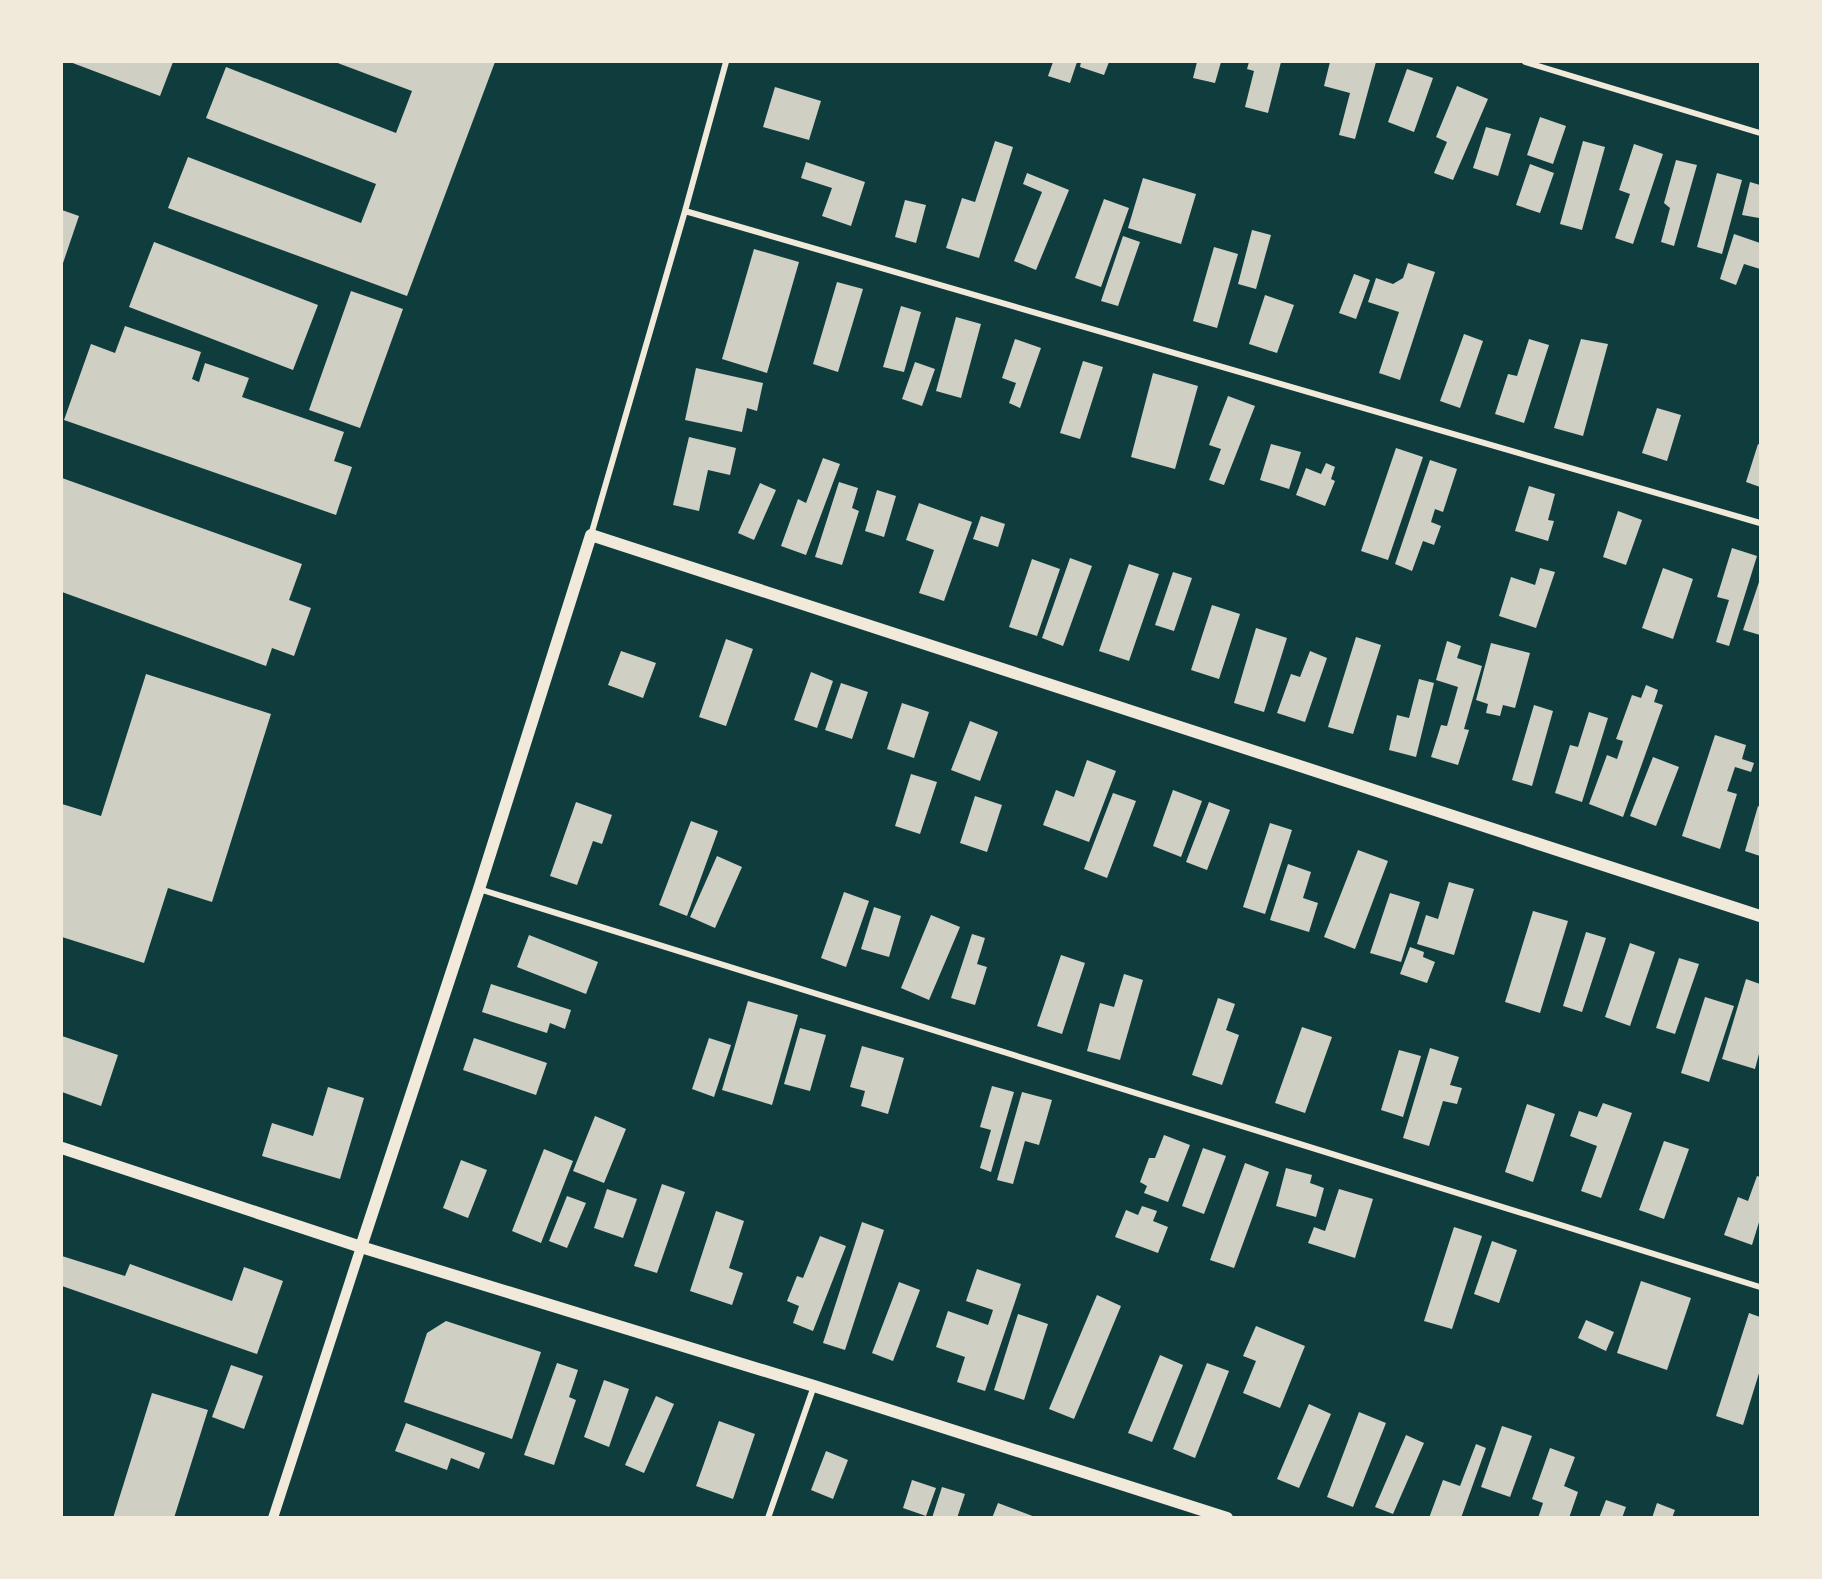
<svg xmlns="http://www.w3.org/2000/svg" width="1822" height="1579" font-family="Lato,sans-serif">
  <rect width="100%" height="100%" fill="#0f3d3e"/>
  <path fill="#cfcfc3" d="M70 62H173L160 96Z
    M335 62H495L407 296 168 208 188 157 361 223 376 184 206 118 226 67 396 133 412 91Z
    M1053 62H1077L1070 83 1048 76Z
    M1081 62H1109L1104 75 1080 67Z
    M1197 62H1221L1215 83 1193 78Z
    M1249 62H1281L1268 113 1245 107 1254 71 1247 69Z
    M1330 62H1376L1355 139 1339 135 1350 93 1324 86Z
    M1407 69 1433 78 1414 132 1388 122Z
    M1457 86 1488 99 1453 180 1434 173 1447 142 1436 137Z
    M775 87 821 101 809 140 763 127Z
    M1540 117 1566 126 1553 164 1527 155Z
    M1486 127 1511 134 1498 176 1473 168Z
    M995 141 1013 147 979 258 946 248 962 198 975 202Z
    M1583 141 1605 147 1582 230 1560 224Z
    M1634 144 1663 154 1633 244 1615 238 1630 194 1619 190Z
    M1676 160 1697 165 1674 246 1661 242 1670 208 1664 203Z
    M806 162 865 182 851 226 822 216 832 188 801 178Z
    M1530 164 1554 173 1540 213 1516 205Z
    M1027 173 1069 190 1036 270 1014 261 1042 192 1023 184Z
    M1717 173 1742 180 1722 254 1697 247Z
    M1143 178 1196 194 1181 244 1128 228Z
    M1750 182 1760 185 1759 218 1742 215Z
    M1104 199 1129 208 1101 287 1075 278Z
    M905 200 926 205 916 243 895 237Z
    M62 210 79 216 62 266Z
    M1252 230 1271 235 1256 289 1238 284Z
    M1734 234 1760 243V269L1744 264 1736 285 1720 279Z
    M1123 236 1140 242 1118 306 1101 301Z
    M154 242 318 305 293 370 129 307Z
    M1214 247 1238 254 1217 328 1193 321Z
    M754 249 799 262 767 373 722 359Z
    M1408 263 1435 272 1400 380 1379 373 1399 312 1368 302 1376 278 1393 284 1403 278Z
    M1354 274 1370 280 1356 319 1339 313Z
    M837 282 863 289 838 372 813 364Z
    M351 291 403 309 360 428 309 410Z
    M1265 295 1294 305 1277 353 1249 344Z
    M901 306 921 312 904 372 883 367Z
    M956 317 981 324 961 398 936 391Z
    M125 326 201 352 192 379 199 382 205 363 249 378 242 397 344 432 334 461 352 467 336 515 64 420 91 344 115 353Z
    M1464 334 1483 341 1460 408 1440 401Z
    M1015 339 1041 348 1020 408 1009 403 1016 383 1002 378Z
    M1529 339 1549 345 1524 423 1495 414 1508 374 1517 376Z
    M1581 339 1608 344 1583 436 1554 428Z
    M1083 361 1103 367 1080 439 1060 433Z
    M915 362 935 369 922 406 902 399Z
    M696 368 763 383 757 411 747 408 742 432 685 420Z
    M1153 373 1198 386 1175 469 1131 457Z
    M1228 396 1255 406 1224 485 1209 480 1221 449 1209 445Z
    M1657 408 1681 415 1667 461 1642 453Z
    M689 437 736 448 730 475 708 470 699 511 673 505Z
    M1271 444 1301 452 1289 489 1260 480Z
    M1758 444 1760 445V487L1746 482Z
    M1396 448 1423 457 1388 560 1361 551Z
    M823 458 840 464 806 555 781 546 798 499 806 503Z
    M1430 460 1457 469 1443 512 1435 509 1431 522 1441 526 1434 545 1423 541 1412 571 1395 564Z
    M1326 463 1335 467 1331 479 1335 481 1325 506 1296 495 1306 468 1321 474Z
    M62 478 302 564 289 600 311 608 294 656 272 648 266 666 62 592Z
    M839 482 858 488 852 508 859 511 842 565 815 557Z
    M760 483 776 490 754 540 738 533Z
    M1529 486 1555 494 1548 520 1554 521 1548 541 1515 531Z
    M877 490 896 496 884 537 865 531Z
    M919 503 972 522 944 601 919 593 934 550 906 540Z
    M1618 511 1642 520 1626 565 1603 557Z
    M981 516 1005 524 998 547 973 539Z
    M1732 548 1757 556 1729 646 1716 642 1729 600 1717 597Z
    M1070 558 1092 566 1063 646 1042 638Z
    M1032 559 1060 569 1037 636 1009 627Z
    M1129 564 1159 574 1129 661 1099 651Z
    M1540 568 1555 572 1536 628 1499 616 1511 577 1535 585Z
    M1663 568 1693 579 1673 639 1642 628Z
    M1173 572 1192 578 1174 631 1155 625Z
    M1760 579V635L1743 630Z
    M1212 605 1240 614 1219 679 1191 670Z
    M1256 628 1287 638 1264 712 1234 703Z
    M1356 637 1381 645 1353 734 1328 727Z
    M726 639 753 649 726 726 699 717Z
    M1447 641 1461 646 1457 658 1482 666 1464 729 1469 730 1458 765 1431 757 1441 725 1447 726 1458 687 1436 680Z
    M1491 643 1530 653 1515 708 1503 705 1500 716 1486 713 1488 704 1476 700Z
    M621 651 656 663 643 698 608 685Z
    M1310 651 1327 658 1305 722 1277 713 1291 674 1300 677Z
    M811 672 833 681 817 728 794 720Z
    M146 674 271 714 212 902 168 888 144 963 62 937V804L101 816Z
    M1419 679 1434 683 1416 757 1389 750 1397 715 1409 718Z
    M841 683 868 692 852 739 825 730Z
    M1646 685 1658 690 1654 702 1663 705 1623 817 1589 804 1607 755 1617 759 1623 741 1616 739 1632 695 1641 698Z
    M902 703 929 712 914 758 887 749Z
    M1534 705 1553 711 1532 786 1512 780Z
    M1589 712 1608 718 1582 802 1555 793 1570 745 1578 747Z
    M970 721 998 732 980 781 951 770Z
    M1715 735 1746 745 1742 759 1754 763 1751 772 1735 767 1727 791 1737 794 1720 849 1682 836Z
    M1653 757 1679 767 1656 826 1630 816Z
    M1087 760 1116 771 1089 842 1043 825 1056 790 1074 797Z
    M911 774 937 782 920 834 895 826Z
    M1173 790 1202 801 1181 857 1153 846Z
    M1113 793 1136 801 1107 878 1084 869Z
    M975 796 1002 805 987 852 960 843Z
    M576 802 612 815 602 844 593 841 577 885 550 876Z
    M1209 802 1230 810 1207 870 1186 862Z
    M1758 806 1760 807V856L1745 851Z
    M691 821 718 831 687 916 659 905Z
    M1270 823 1292 830 1265 914 1243 907Z
    M1358 850 1388 861 1355 949 1324 937Z
    M717 856 742 867 715 928 690 917Z
    M1288 864 1311 872 1303 898 1318 903 1309 932 1270 920Z
    M1449 882 1474 889 1454 955 1417 944 1426 915 1438 919Z
    M844 892 869 901 846 967 821 958Z
    M1390 893 1420 902 1401 962 1370 953Z
    M874 907 901 916 889 957 861 949Z
    M1533 911 1568 921 1540 1013 1505 1002Z
    M931 915 960 927 929 1000 901 988Z
    M1586 932 1606 938 1582 1012 1563 1006Z
    M972 934 985 938 977 964 987 967 975 1005 951 998Z
    M529 935 598 962 586 994 517 967Z
    M1630 943 1655 952 1630 1026 1605 1017Z
    M1410 947 1424 952 1423 957 1435 962 1427 983 1400 974Z
    M1061 955 1085 963 1062 1034 1037 1026Z
    M1679 958 1699 964 1675 1034 1656 1028Z
    M1124 974 1143 980 1120 1060 1087 1051 1100 1003 1114 1007Z
    M1746 979 1760 984V1050L1755 1069 1722 1059Z
    M491 984 571 1010 565 1029 550 1023 547 1033 482 1012Z
    M1705 997 1734 1006 1709 1082 1681 1073Z
    M1218 998 1235 1004 1226 1030 1239 1035 1222 1085 1192 1075Z
    M748 1001 798 1015 772 1105 722 1090Z
    M1302 1027 1332 1037 1305 1113 1275 1103Z
    M800 1028 826 1035 810 1091 784 1084Z
    M62 1036 118 1055 101 1106 62 1092Z
    M474 1038 547 1063 536 1095 463 1070Z
    M709 1038 731 1045 714 1097 692 1089Z
    M862 1046 904 1058 888 1114 861 1106 865 1091 850 1087Z
    M1430 1048 1459 1057 1450 1085 1462 1088 1457 1104 1443 1101 1429 1146 1403 1138Z
    M1399 1050 1421 1056 1403 1117 1381 1110Z
    M992 1086 1014 1092 991 1172 980 1168 991 1130 980 1127Z
    M328 1087 364 1098 340 1179 262 1156 272 1123 313 1136Z
    M1022 1092 1052 1100 1039 1145 1025 1141 1013 1184 997 1180Z
    M1603 1103 1632 1113 1601 1198 1581 1191 1597 1146 1570 1136 1579 1111 1597 1117Z
    M1527 1104 1555 1114 1533 1182 1505 1172Z
    M595 1116 626 1129 604 1183 573 1171Z
    M1164 1135 1190 1145 1168 1202 1144 1193 1147 1186 1140 1182 1149 1158H1155Z
    M1664 1141 1689 1149 1664 1219 1639 1210Z
    M1203 1148 1226 1156 1204 1214 1182 1206Z
    M544 1149 573 1161 541 1243 512 1231Z
    M461 1160 487 1170 468 1218 443 1208Z
    M1245 1163 1269 1172 1234 1268 1210 1260Z
    M1286 1168 1312 1175 1310 1183 1324 1188 1316 1217 1276 1206Z
    M1757 1176 1760 1177V1219L1752 1245 1724 1235 1738 1197 1748 1201Z
    M662 1184 685 1192 657 1273 634 1266Z
    M607 1189 637 1199 623 1238 594 1228Z
    M1339 1189 1373 1199 1355 1258 1308 1243 1314 1227 1325 1231Z
    M567 1196 586 1203 567 1248 549 1241Z
    M1142 1206 1157 1211 1153 1221 1168 1227 1158 1253 1115 1237 1126 1210 1138 1215Z
    M716 1211 744 1221 729 1268 743 1273 732 1305 690 1291Z
    M862 1222 884 1230 845 1350 823 1343Z
    M1454 1227 1482 1236 1452 1329 1424 1321Z
    M820 1236 846 1246 813 1331 793 1323 799 1306 787 1301 797 1276 803 1278Z
    M1492 1241 1517 1250 1499 1303 1474 1294Z
    M62 1256 125 1276 130 1264 232 1301 244 1267 283 1281 257 1354 62 1286Z
    M977 1269 1021 1284 985 1391 957 1382 965 1357 936 1347 948 1311 988 1325 993 1310 966 1301Z
    M1641 1281 1691 1298 1667 1370 1617 1353Z
    M899 1282 920 1290 893 1361 872 1353Z
    M1097 1295 1121 1306 1074 1419 1049 1409Z
    M1749 1313 1760 1317V1370L1743 1425 1716 1416Z
    M1018 1314 1048 1324 1024 1400 994 1390Z
    M1586 1320 1614 1332 1606 1351 1578 1338Z
    M446 1321 541 1352 512 1439 404 1402 427 1333Z
    M1256 1326 1305 1346 1280 1408 1243 1393 1256 1361 1243 1356Z
    M1160 1355 1183 1365 1152 1442 1128 1433Z
    M557 1363 578 1370 569 1397 576 1400 554 1465 524 1455Z
    M1207 1363 1229 1371 1195 1458 1173 1449Z
    M231 1365 263 1376 244 1429 212 1417Z
    M604 1380 629 1389 609 1447 584 1437Z
    M152 1393 208 1410 174 1518H113Z
    M656 1396 674 1404 644 1473 625 1465Z
    M1309 1404 1331 1414 1299 1488 1277 1479Z
    M1359 1412 1386 1423 1353 1507 1327 1497Z
    M719 1421 755 1434 733 1499 696 1486Z
    M406 1423 485 1453 479 1469 451 1458 447 1470 395 1451Z
    M1502 1426 1532 1436 1510 1497 1481 1487Z
    M1406 1435 1424 1443 1393 1514 1375 1507Z
    M1476 1444 1486 1448 1461 1518H1429L1443 1480 1460 1486Z
    M1550 1448 1575 1457 1564 1486 1578 1492 1569 1518H1538L1543 1503 1532 1499Z
    M826 1451 848 1460 833 1499 811 1490Z
    M912 1480 936 1488 926 1516 903 1508Z
    M942 1487 965 1494 957 1518H932Z
    M1606 1500 1626 1507 1622 1518H1599Z
    M998 1503 1035 1517V1518H992Z
    M1657 1503 1675 1510 1672 1518H1652Z"/>
  <g fill="none" stroke-linecap="round" stroke-linejoin="round">
    <path stroke="#f1e9da" stroke-width="6" d="M1525 62 1760 133
      M685 211 1760 523
      M591 535 685 211 726 62
      M479 889 1760 1287
      M768 1518 814 1386"/>
    <path stroke="#f1e9da" stroke-width="10" d="M273 1518 361 1247"/>
    <path stroke="#f1e9da" stroke-width="12" d="M62 1148 361 1247 814 1386 1227 1518
      M361 1247 479 889 591 535 1760 916"/>
  </g>
  <rect width="1822" height="1579" fill="none" stroke="#f1e9da" stroke-width="126"/>
</svg>
